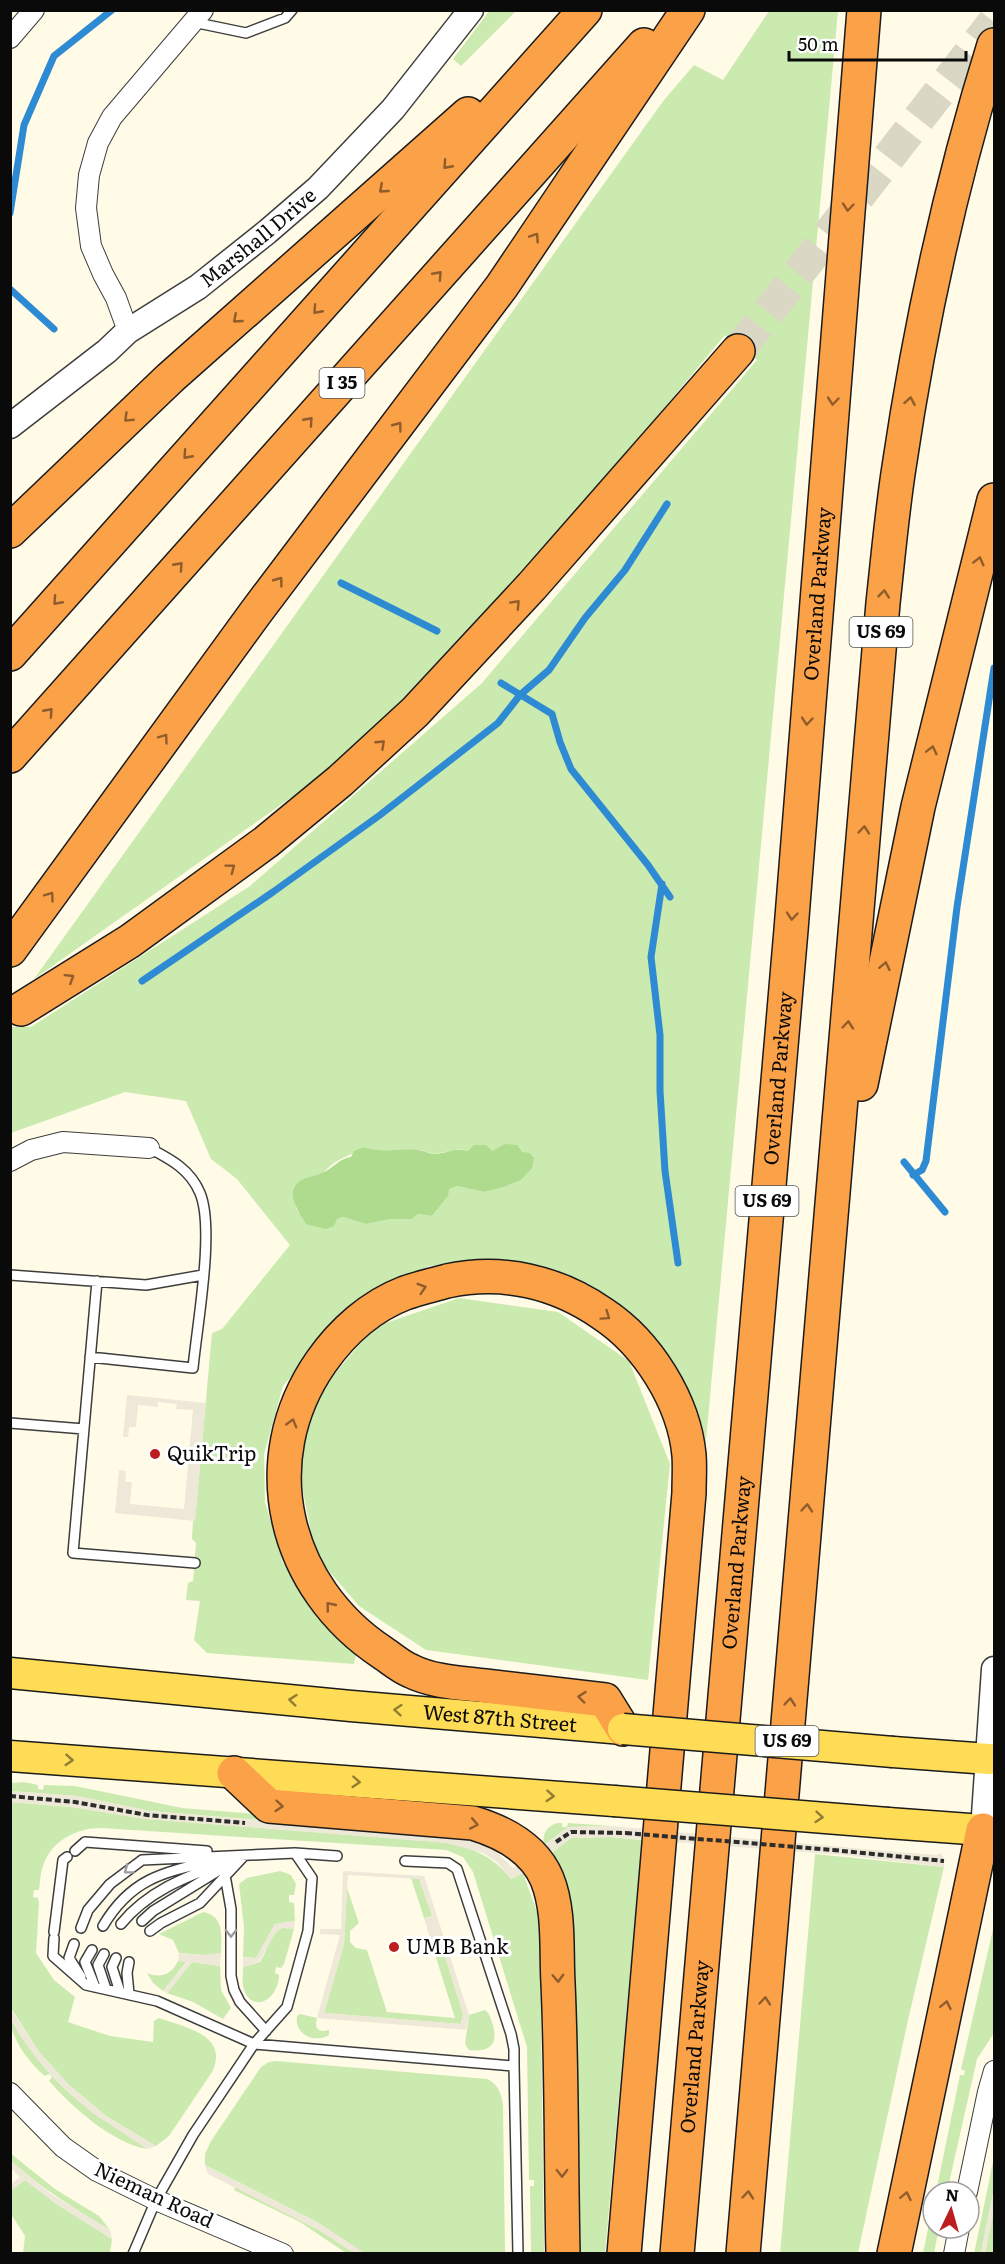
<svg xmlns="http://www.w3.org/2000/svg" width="1005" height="2264" font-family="Literata,serif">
  <rect width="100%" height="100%" fill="#fffbe6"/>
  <path fill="#cbeaaf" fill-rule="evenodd" d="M490 10 516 11 461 66 453 59Z
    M769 11H838L706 1440 672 1369 630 1311 563 1276 504 1261 429 1266 371 1293 324 1339 283 1386 264 1454 265 1502 283 1563 321 1621 356 1654 354 1664 207 1653 194 1640 200 1601 186 1600 188 1583 193 1581 196 1543 192 1539 193 1521 195 1520 212 1333 222 1329 290 1245 237 1179 211 1159 186 1101 125 1092 11 1133 10 1027H31L250 886 482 683 757 360 725 335 497 608 330 770 34 979 664 100 694 65 723 80ZM364 1147 375 1151 420 1150 434 1154 461 1149 468 1151H492L500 1148 522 1152 521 1180 484 1192 457 1186 448 1189V1196L432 1216 418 1214 412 1219H391L366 1224 343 1217 337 1219 301 1215 296 1208C308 1192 322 1169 339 1160 348 1155 356 1153 364 1147Z
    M459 1298 558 1312 629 1361 670 1464 648 1680 426 1650 359 1606 316 1556 298 1467 318 1394 374 1327Z
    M24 1782 38 1785V1789L43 1790 44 1785 75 1786 182 1808 281 1816 285 1822 150 1811 77 1796 11 1791 10 1783Z
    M10 1802 72 1807 146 1819 440 1842C469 1846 493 1855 511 1879L523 1873 537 1912 540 1938 544 2253H531L530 2186H534V2180H529L527 2047 473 1872 463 1857 446 1850 101 1828C76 1828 51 1841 43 1866 40 1874 40 1882 39 1890H34L33 1897 38 1898 39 1903 36 1953 54 1980 75 1997 68 2022 110 2036 153 2042 154 2021 159 2018C184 2027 230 2035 212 2072L169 2136 156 2146 106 2116 68 2084 39 2052 11 2008Z
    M558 1823H562V1827H567L568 1823 611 1826 568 1827 544 1845C542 1834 546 1826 558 1823Z
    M610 1837 642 1840 605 2253H573L550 1854 571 1838Z
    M815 1854 944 1867 908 2020 858 2253 780 2254Z
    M280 1871 291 1875 296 1884 294 1895H289V1902L294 1903 295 1921 275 1924 256 1958 243 1957 244 1927 239 1884 247 1878Z
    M411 1878H419L432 1916 424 1918Z
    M347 1888 359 1923 350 1931V1942L356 1948 367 1950 387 2012 455 2018 432 1945 441 1943 463 2014 461 2024 324 2013 344 1944Z
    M203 1912C225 1916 221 1936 221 1953L205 1955 179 1953 173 1940 159 1934Z
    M994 1925V2033L977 2059 947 2192H936L960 2075H964L965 2071 961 2069Z
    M286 1927 294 1929 284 1964 281 1968 276 1967 275 1973 279 1975C278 2003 249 2014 243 1986 242 1980 243 1973 243 1967L260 1962C268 1951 270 1929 286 1927Z
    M178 1961H187L163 1991 153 1983 147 1973C161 1979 172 1974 178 1961Z
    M192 1962 220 1966 221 1990 231 2008 223 2019 193 2002 167 1993Z
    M485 2010C489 2013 490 2016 492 2022 499 2043 491 2053 469 2050L465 2044 469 2015Z
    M300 2014 317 2018C314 2029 319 2033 329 2030V2035C314 2044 294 2034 297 2016Z
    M10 2018C31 2055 59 2088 93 2112 107 2123 136 2137 147 2149 112 2143 71 2106 49 2081L52 2077 49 2074 45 2076C29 2063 11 2039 10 2018Z
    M276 2061 487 2079C499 2085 501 2093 503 2105L505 2253H364L317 2222 205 2165V2154L211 2141 261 2067 269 2062Z
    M10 2153 55 2189 99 2216 110 2230C75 2209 41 2188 11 2161Z
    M994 2157V2188L981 2253 974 2254Z
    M25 2180 55 2203 112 2239 110 2253H23L25 2236 11 2214 10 2191Z
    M235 2187 319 2230 354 2253H346L300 2222 234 2190Z
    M933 2205V2228H939L934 2253H923Z
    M994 2209V2253H985Z"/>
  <path fill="#aedb8e" d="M505 1144 517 1145 522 1152 530 1153 534 1158 532 1168 521 1180 503 1187 484 1192 457 1186 449 1189 448 1196 432 1216 418 1214 412 1219H391L366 1224 343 1217 337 1219 334 1226 326 1229 306 1224C299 1212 284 1192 300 1181 306 1177 316 1176 322 1173 334 1168 338 1159 351 1157L354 1151 364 1147C382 1154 398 1148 417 1150 423 1150 429 1154 435 1154 447 1153 456 1147 468 1151L474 1145H486L492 1151Z"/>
  <path fill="#ede8d7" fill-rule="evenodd" d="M127 1395 206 1403 195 1521 115 1513 119 1470 126 1471 125 1482H132L130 1504 184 1509 193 1410 176 1409 177 1404 158 1402V1407L138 1405 136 1427H129L128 1437H123Z
    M10 1791 77 1796 150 1811 472 1839 493 1849 513 1868 518 1865 523 1873 511 1879 497 1862 483 1853 447 1843 146 1819 72 1807 11 1802Z
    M611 1826 886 1851 936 1855 941 1853 944 1859V1867L843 1855 610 1837 571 1838 550 1854 544 1845 568 1827Z
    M343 1871 424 1876 469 2015 466 2030 317 2018 340 1935 320 1934V1929H341ZM348 1875 419 1879 432 1916 424 1918 432 1945 441 1943 463 2014 461 2024 324 2013 344 1944Z
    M295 1921 294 1929 281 1928 276 1932 259 1962 243 1967V1957L256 1958 275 1924Z
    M179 1953 205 1955 221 1953 220 1966 192 1962 167 1993 163 1991 187 1962 178 1961Z
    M10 2008 39 2052 68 2084 106 2116 156 2146 147 2149 91 2112 59 2083 39 2061 19 2034 11 2018Z
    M11 2161 51 2194 110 2230 112 2239 55 2203 25 2180 11 2191V2184L20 2177 11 2168Z
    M205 2165 317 2222 364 2253H354L319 2230 208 2174Z
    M994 2188V2209L985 2253H981Z"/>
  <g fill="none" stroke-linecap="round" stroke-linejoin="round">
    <path stroke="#2d8ad3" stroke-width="7" d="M10 213 24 125 54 56 112 10
      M10 289 54 329
      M341 583 437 631
      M501 683 552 714 560 742 571 769 648 865 670 897
      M662 884 651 957 660 1035V1091L665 1171 678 1263
      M142 981 273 892 380 815 498 723 520 695 549 670 585 618 625 570 667 504
      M904 1162 945 1212
      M913 1175 922 1170 926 1161 957 907 994 668"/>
    <path stroke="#dad7c5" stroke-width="33" stroke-dasharray="33 16" stroke-linecap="butt" d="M738 351 994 22"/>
    <g stroke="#3d3d3d" stroke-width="12">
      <path id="service" d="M193 22 246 33 285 18 292 10
        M10 1275 146 1285 203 1275
        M97 1281 73 1553 195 1563
        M90 1357 193 1368C197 1325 215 1229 200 1193 190 1169 170 1159 149 1148
        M10 1423 84 1429
        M75 1851 85 1842 207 1851
        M295 1853 337 1856
        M405 1861 448 1863 457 1869 511 2034 514 2049V2066
        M225 1875 231 1909V1976L234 1990 240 2002 266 2031
        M142 1921 153 1911 226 1866
        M121 1924C151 1887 195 1874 238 1857
        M103 1926C132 1877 165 1872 217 1860
        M81 1928 88 1910 110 1884 142 1860 295 1853 312 1878 308 1931 287 2007 254 2044 514 2066 518 2254
        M150 1931 161 1923 200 1903 244 1856
        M54 1932 63 1860 67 1857
        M54 1938 53 1956 86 1985 157 2001 254 2044 193 2135 156 2200 133 2254
        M74 1944 69 1958 81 1977
        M92 1950 85 1962 95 1987
        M104 1954 98 1965 106 1989
        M116 1958 112 1967 120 1992
        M129 1994 127 1973 129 1962"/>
    </g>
    <g stroke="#3d3d3d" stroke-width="22">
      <path id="minor" d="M10 38 34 10
        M128 331 116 298 103 274 91 246 86 208 89 175 98 143 112 117 203 10
        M10 1161 31 1150 63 1142 149 1148
        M10 2093 63 2147 97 2171 156 2200 283 2254
        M967 2192 988 2092 994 2071
        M954 2254 959 2228"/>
    </g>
    <g stroke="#3d3d3d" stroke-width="27">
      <g id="tertiary">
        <path id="s1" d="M10 426 107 351 128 331 198 287 267 232 318 188 393 109 471 10"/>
        <path d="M983 1830 994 1669"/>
      </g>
    </g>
    <g stroke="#1b1b1b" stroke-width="33">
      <g id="primary">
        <path id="s2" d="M10 1673 351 1706 623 1729"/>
        <path d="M893 1752 989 1759"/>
        <path d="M10 1756 614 1801"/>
        <path d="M888 1823 983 1830"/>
      </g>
    </g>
    <g stroke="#1b1b1b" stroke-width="36">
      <g id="motorway">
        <path d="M10 531 170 378 468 114"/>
        <path d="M10 654 585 10"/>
        <path d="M10 756 644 45"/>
        <path d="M10 950 256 612 502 286 688 10"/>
        <path d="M21 1009 130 941 266 842 340 781 415 712 532 586 738 351"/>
        <path d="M861 1084 918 807 994 500"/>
        <path d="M623 1729 605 1700C565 1695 525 1691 485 1686 461 1683 433 1682 411 1671 401 1667 392 1659 383 1653 284 1588 252 1461 321 1362 342 1332 371 1306 405 1293 419 1288 433 1285 447 1281 503 1269 557 1282 603 1314 647 1343 684 1401 689 1455 690 1467 689 1480 689 1493L624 2254"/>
        <path d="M234 1773 269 1806 473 1823C503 1832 534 1848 547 1879 560 1911 556 1950 558 1983 562 2073 561 2163 563 2254"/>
        <path id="s3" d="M677 2254 791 930 864 10"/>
        <path d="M743 2254 883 603C888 558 892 512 899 467 920 325 951 182 994 45"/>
        <path d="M894 2254 983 1830"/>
      </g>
    </g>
    <path stroke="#2c2c2c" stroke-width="4" stroke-dasharray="6 3" stroke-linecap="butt" d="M10 1796 75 1802 147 1815 245 1823
      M556 1842 571 1832 626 1833
      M833 1850 944 1861"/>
    <use href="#service" stroke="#fff" stroke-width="9"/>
    <use href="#minor" stroke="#fff" stroke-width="20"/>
    <use href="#tertiary" stroke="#fff" stroke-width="24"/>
    <use href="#primary" stroke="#ffdc56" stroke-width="30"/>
    <use href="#motorway" stroke="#fba148" stroke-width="33"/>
    <g stroke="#1b1b1b" stroke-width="33" stroke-linecap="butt">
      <path id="primary-bridge" d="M623 1729 893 1752
        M614 1801 888 1823"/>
    </g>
    <path stroke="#2c2c2c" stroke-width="4" stroke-dasharray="6 3" stroke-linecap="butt" d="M626 1833 833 1850"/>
    <use href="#primary-bridge" stroke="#ffdc56" stroke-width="30"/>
  </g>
  <defs><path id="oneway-chevron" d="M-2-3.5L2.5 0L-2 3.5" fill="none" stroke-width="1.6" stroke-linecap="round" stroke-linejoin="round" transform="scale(1.5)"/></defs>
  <g stroke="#8f5d2c">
    <use href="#oneway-chevron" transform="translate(447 165) rotate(132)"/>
    <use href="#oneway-chevron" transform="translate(383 189) rotate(139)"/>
    <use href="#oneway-chevron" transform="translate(848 207) rotate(95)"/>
    <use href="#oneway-chevron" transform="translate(535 237) rotate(-56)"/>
    <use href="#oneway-chevron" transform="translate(438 275) rotate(-48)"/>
    <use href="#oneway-chevron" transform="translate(317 310) rotate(132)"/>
    <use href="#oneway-chevron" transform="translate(237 319) rotate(139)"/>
    <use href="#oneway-chevron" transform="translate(833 401) rotate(95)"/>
    <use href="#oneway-chevron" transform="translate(910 401) rotate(-80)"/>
    <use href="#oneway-chevron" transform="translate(128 418) rotate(136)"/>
    <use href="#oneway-chevron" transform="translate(309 421) rotate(-48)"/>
    <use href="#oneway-chevron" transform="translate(398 426) rotate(-53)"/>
    <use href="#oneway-chevron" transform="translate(187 455) rotate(132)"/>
    <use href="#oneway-chevron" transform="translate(979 561) rotate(-76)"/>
    <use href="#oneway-chevron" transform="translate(179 566) rotate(-48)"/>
    <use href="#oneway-chevron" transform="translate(279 581) rotate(-53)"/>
    <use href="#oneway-chevron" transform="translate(884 594) rotate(-84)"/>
    <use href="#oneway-chevron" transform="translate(57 601) rotate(132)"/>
    <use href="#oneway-chevron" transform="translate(516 604) rotate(-47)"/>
    <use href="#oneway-chevron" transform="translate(49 712) rotate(-48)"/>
    <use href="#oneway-chevron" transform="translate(807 721) rotate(95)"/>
    <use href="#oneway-chevron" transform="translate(164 738) rotate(-54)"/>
    <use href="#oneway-chevron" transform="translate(381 744) rotate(-43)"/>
    <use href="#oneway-chevron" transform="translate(932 750) rotate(-76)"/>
    <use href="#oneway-chevron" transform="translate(864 830) rotate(-85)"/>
    <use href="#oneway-chevron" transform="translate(231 868) rotate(-37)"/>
    <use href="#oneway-chevron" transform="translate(50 896) rotate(-54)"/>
    <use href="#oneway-chevron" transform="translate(792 916) rotate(95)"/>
    <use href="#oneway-chevron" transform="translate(885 966) rotate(-78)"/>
    <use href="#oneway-chevron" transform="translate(70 978) rotate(-32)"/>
    <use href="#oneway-chevron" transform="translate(848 1025) rotate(-85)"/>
    <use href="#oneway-chevron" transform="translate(422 1288) rotate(-17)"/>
    <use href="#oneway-chevron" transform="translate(606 1316) rotate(35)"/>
    <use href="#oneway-chevron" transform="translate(292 1423) rotate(-74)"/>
    <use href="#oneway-chevron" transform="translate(807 1508) rotate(-85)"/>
    <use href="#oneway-chevron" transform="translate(330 1606) rotate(-129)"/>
    <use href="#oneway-chevron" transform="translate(582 1697) rotate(-174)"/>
    <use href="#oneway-chevron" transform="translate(790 1702) rotate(-85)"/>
    <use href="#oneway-chevron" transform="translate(279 1806) rotate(5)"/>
    <use href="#oneway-chevron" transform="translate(474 1824) rotate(11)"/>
    <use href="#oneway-chevron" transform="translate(558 1978) rotate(88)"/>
    <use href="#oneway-chevron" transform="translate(765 2001) rotate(-85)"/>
    <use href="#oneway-chevron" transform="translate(946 2005) rotate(-78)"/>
    <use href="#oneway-chevron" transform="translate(562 2173) rotate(89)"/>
    <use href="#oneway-chevron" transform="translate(748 2195) rotate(-85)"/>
    <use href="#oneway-chevron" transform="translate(906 2196) rotate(-78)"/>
  </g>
  <g stroke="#917e34">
    <use href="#oneway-chevron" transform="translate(293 1700) rotate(-174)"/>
    <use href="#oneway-chevron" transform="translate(398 1710) rotate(-175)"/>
    <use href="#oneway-chevron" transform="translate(69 1760) rotate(4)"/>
    <use href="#oneway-chevron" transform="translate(356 1782) rotate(4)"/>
    <use href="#oneway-chevron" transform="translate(550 1796) rotate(4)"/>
    <use href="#oneway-chevron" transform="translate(819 1817) rotate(5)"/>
  </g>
  <g stroke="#9d9d9d">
    <use href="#oneway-chevron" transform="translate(128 1870) rotate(143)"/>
    <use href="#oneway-chevron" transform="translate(231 1933) rotate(90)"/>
  </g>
  <g fill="#be1d1f" stroke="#fff" stroke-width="2">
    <circle cx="155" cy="1454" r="6"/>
    <circle cx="394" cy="1947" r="6"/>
  </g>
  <g text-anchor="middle" stroke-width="6" stroke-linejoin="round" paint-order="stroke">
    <g fill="#fff" stroke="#545454" stroke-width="1.5">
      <rect x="319.5" y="368" width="45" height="30" rx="4.5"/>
      <rect x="849.5" y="617" width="63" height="30" rx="4.5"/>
      <rect x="735.5" y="1186" width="63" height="30" rx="4.5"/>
      <rect x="755.5" y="1726" width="63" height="30" rx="4.5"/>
    </g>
    <g font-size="18" font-weight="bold" fill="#0a0a0a">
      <text x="342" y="389">I 35</text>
      <text x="881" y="638">US 69</text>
      <text x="767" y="1207">US 69</text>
      <text x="787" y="1747">US 69</text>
    </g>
    <g font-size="20" fill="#0a0a0a" stroke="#fff">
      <text dy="7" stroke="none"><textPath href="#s1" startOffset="312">Marshall Drive</textPath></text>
      <text dy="7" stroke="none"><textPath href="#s3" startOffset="1666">Overland Parkway</textPath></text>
      <text dy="7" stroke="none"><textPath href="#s3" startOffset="1180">Overland Parkway</textPath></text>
      <text dy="7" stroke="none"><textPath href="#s3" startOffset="694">Overland Parkway</textPath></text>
      <text dy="7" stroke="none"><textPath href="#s2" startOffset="492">West 87th Street</textPath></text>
      <text dy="7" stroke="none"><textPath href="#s3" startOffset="208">Overland Parkway</textPath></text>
      <text transform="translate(154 2195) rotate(25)" y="7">Nieman Road</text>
    </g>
    <g font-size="20" fill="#0a0a0a" stroke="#fff" text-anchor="start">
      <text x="167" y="1461">QuikTrip</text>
      <text x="406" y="1954">UMB Bank</text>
    </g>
  </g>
  <rect width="1005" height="2264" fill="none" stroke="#0a0a0a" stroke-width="24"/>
  <g transform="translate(951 2210) rotate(5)"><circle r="28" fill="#ffffff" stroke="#9d9d9d" stroke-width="1.5"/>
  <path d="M0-4.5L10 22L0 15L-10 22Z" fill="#be1d1f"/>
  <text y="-9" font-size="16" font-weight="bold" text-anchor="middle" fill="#0a0a0a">N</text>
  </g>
  <path d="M789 51v9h177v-9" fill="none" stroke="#0a0a0a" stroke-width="3"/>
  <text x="798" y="51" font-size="18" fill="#0a0a0a" stroke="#ffffff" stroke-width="4.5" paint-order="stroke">50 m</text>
</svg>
